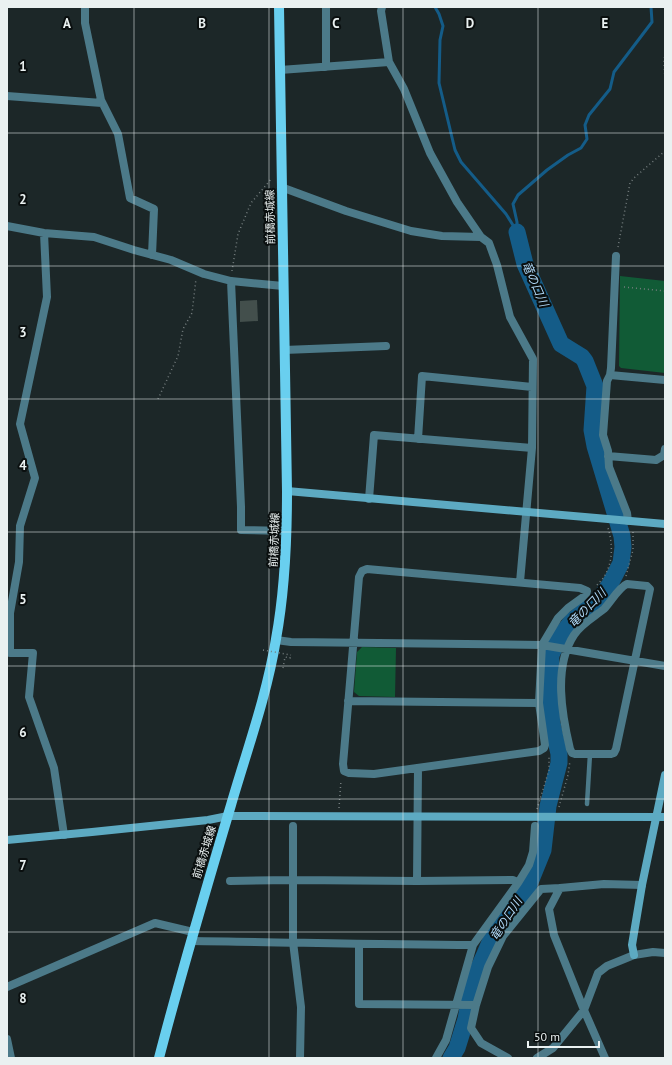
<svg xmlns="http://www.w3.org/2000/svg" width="672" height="1065" font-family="'PT Sans','Noto Sans JP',sans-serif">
  <rect width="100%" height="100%" fill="#1c2728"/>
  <path fill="#115b36" d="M620 276 665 281V373L621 368 619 366Z
    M362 647 396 648 395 697 359 696 354 692 357 652Z"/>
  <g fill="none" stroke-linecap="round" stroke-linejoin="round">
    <path stroke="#145c88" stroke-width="3" d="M435 7 439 14 443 26 440 40 439 83 455 150 461 162 506 214 516 230
      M517 232V222L513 204 518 195 547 170 568 155 581 148 587 139 585 125 589 115 610 89 614 72 652 22 651 7"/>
    <path stroke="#145c88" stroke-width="17" d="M451 1058 457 1048 466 1019 473 981 485 954 496 928 520 899 528 887 543 850 548 806 559 763V754L552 723 550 675 551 655 559 638 572 621 601 597 610 584 621 563 623 547 622 536 595 446 592 430 595 386 585 361 582 357 561 344 525 264 517 232"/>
  </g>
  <path fill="#434f4c" d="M257 300 258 321 240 322V301Z"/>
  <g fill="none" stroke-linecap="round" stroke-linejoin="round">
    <path stroke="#747d7e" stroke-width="1.5" stroke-dasharray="1 3" stroke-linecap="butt" d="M665 53 664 62 665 80
      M618 247 630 183 634 178 665 151
      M232 271 238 234 251 203 272 178
      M624 287 665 291
      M158 399 178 356 183 329 192 313 196 279
      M626 576 633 550V531
      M597 585C613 570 614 548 608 528
      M283 668 285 657 290 658 291 655
      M559 807 568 775 570 761
      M339 808 341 780
      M537 809 549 770V755"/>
    <path stroke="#4c7a89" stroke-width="4.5" d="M587 804 590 754"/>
    <path stroke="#4c7a89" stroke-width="8" d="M85 7V23L101 100 118 134 130 198 154 209 152 255
      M382 7 381 11 389 62 404 89 430 153 457 202 481 237
      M326 67V7
      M280 70 389 62
      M7 96 102 103
      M281 187 346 211 411 231 442 236 481 237 489 243 497 265 510 317 533 359 532 448 520 582
      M7 226 44 233 94 237 134 250 171 260 204 274 231 281 283 286
      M44 233 47 297 20 424 35 478 20 526 19 562 10 613V653H33L29 697 54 768 64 835
      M616 256 611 368 610 375 607 381 603 435 608 451 609 467 627 513 628 521
      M231 281 241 507V530L287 531
      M284 350 386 346
      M610 375 665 380
      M418 439 422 376 532 387
      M608 456 656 460 664 455 665 449
      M369 499 374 435 532 448
      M367 569 580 588 587 591 586 595 568 608 558 618 542 645 539 703 545 745 544 748 539 751 374 774 349 773 344 771 343 764 359 577 362 571Z
      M627 584 647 586 650 589 616 749 614 753 611 754H575L572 753 570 749C562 715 553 667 574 635 581 624 594 617 604 609 610 603 619 587 627 584Z
      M276 640 291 642 542 645 665 666
      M348 701 539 703
      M230 881 293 880V826
      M417 881 418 768
      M560 888 604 884 642 885
      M191 941C285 942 379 945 473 945
      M359 945V1004L476 1005
      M7 987 155 923 193 932
      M7 1039 11 1058
      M300 1058 301 1007 293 942V880L417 881 513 880 518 883
      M436 1058 446 1040 473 945 518 883 529 865 533 852 535 826
      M508 1058 481 1043 471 1028 476 1005 488 967 503 936 541 889 560 888 549 909 554 935 584 1010 605 1058
      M537 1058 553 1048 584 1010 598 973 607 966 634 955 653 952 665 953"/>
    <path stroke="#5daac2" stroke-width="8" d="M287 491 665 524
      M7 840 92 832 208 820 228 816 665 817
      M634 955 632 945 642 885 665 775"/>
    <path stroke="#69cfef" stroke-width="10" d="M159 1058C181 973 206 889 231 805 247 750 267 695 276 639 285 590 287 541 287 491L279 7"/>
    <path stroke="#747d7e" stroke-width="1.5" stroke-dasharray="1 3" stroke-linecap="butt" d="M263 650 291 655"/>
  </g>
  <path fill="none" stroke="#eaf1f1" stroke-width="1" stroke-opacity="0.55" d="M134 7V1058M269 7V1058M403 7V1058M538 7V1058M7 133H665M7 266H665M7 399H665M7 532H665M7 666H665M7 799H665M7 932H665"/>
  <g text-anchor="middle" stroke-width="4" stroke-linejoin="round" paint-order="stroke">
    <g font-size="11" fill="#eaf1f1" stroke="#0a0f0f">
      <text transform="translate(270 217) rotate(-91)" y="4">前橋赤城線</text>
      <text transform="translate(274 540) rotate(-88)" y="4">前橋赤城線</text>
      <text transform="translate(204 852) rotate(-73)" y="4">前橋赤城線</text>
    </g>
    <g font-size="12" font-style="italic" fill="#afd8f7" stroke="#0a0f0f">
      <text transform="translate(535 284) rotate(67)" y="4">竜の口川</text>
      <text transform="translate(587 608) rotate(-46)" y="4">竜の口川</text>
      <text transform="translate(506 919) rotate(-57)" y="4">竜の口川</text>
    </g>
  </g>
  <g font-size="13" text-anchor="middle" font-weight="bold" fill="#eaf1f1" stroke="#0a0f0f" stroke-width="4" stroke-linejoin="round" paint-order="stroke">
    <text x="67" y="28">A</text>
    <text x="202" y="28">B</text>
    <text x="336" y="28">C</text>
    <text x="470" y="28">D</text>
    <text x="605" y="28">E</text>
    <text x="23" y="71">1</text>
    <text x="23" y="204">2</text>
    <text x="23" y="337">3</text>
    <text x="23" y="470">4</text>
    <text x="23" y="604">5</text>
    <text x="23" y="737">6</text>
    <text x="23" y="870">7</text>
    <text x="23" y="1003">8</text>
  </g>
  <rect width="672" height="1065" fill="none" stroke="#eaf1f1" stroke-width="16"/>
  <path d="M528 1041v6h71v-6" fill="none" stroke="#eaf1f1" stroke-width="2"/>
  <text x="534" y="1041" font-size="12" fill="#eaf1f1" stroke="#0a0f0f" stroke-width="3" paint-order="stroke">50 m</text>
</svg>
